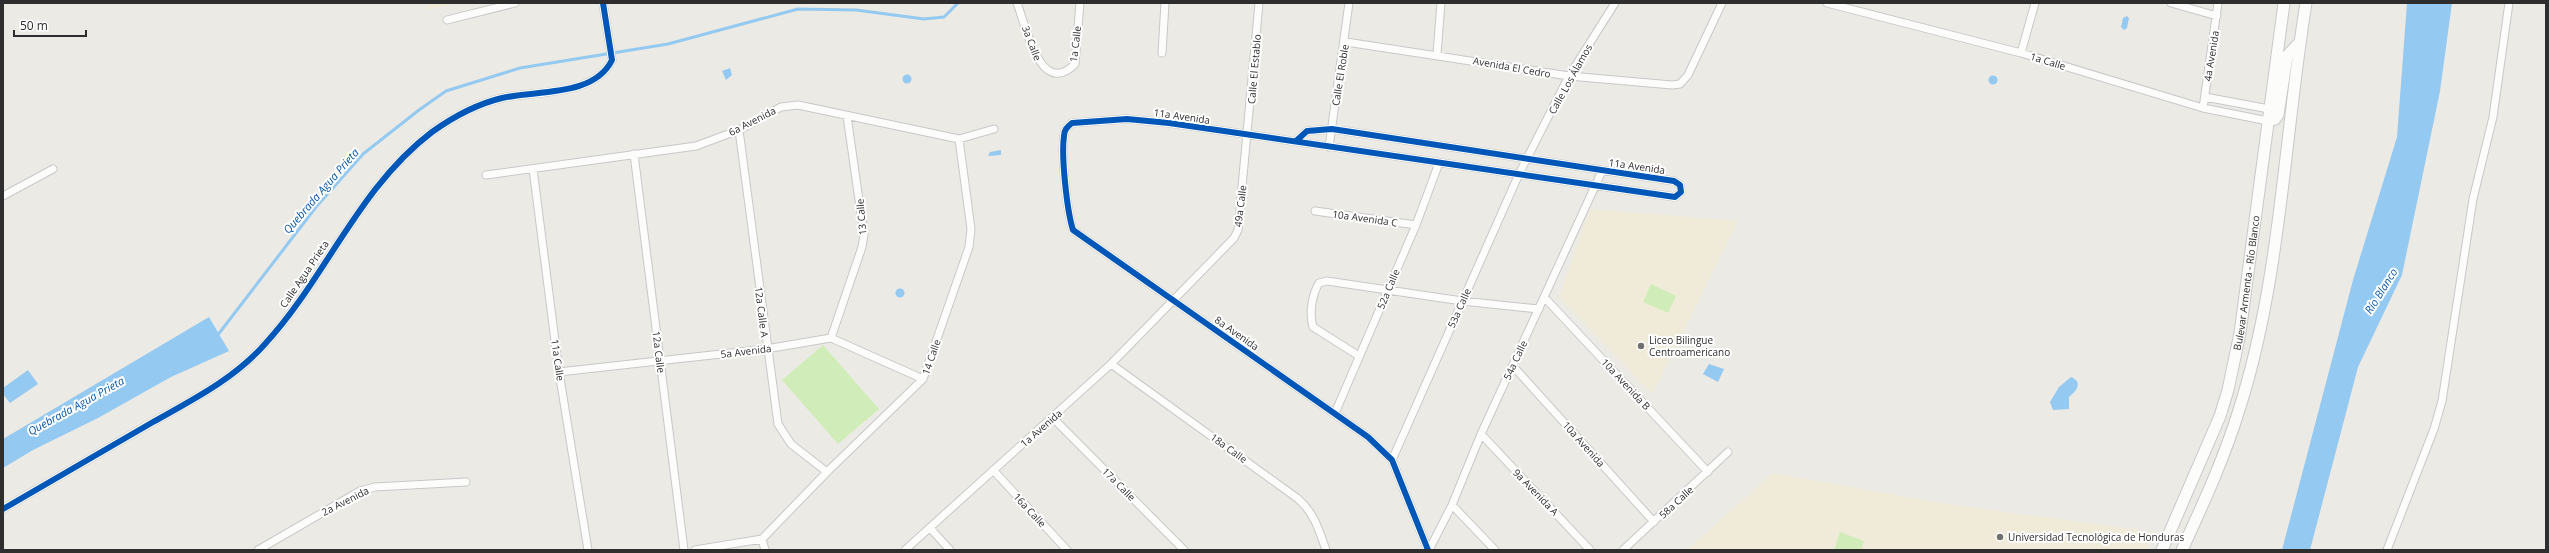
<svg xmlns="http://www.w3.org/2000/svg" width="2549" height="553" font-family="'Open Sans',sans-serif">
  <rect width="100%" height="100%" fill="#eceae4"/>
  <path fill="#efebd8" d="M427 3H458L428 10Z
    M1590 209 1738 221 1652 394 1559 297Z
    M1773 473 1941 503 2154 532 2147 550H1687Z"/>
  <path fill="#d0edb9" d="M1651 284 1676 296 1668 313 1643 302Z
    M823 345 879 409 838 444 782 380Z
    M1840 532 1864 541 1861 550H1834Z"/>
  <path fill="#94c9f1" d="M2407 3H2452L2440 91 2402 275 2358 367 2310 550H2282L2353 280 2397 137Z
    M2127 16 2129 18 2127 28 2124 30 2121 27 2123 18Z
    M730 68 732 75 726 80 722 71Z
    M902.5 79a4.5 4.5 0 1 1 9 0a4.5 4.5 0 1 1-9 0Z
    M1988.5 80a4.5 4.5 0 1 1 9 0a4.5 4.5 0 1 1-9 0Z
    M1001 150V155L988 156 990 152Z
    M895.5 293a4.5 4.5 0 1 1 9 0a4.5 4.5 0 1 1-9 0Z
    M209 317 229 351 171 377 98 418 33 450 3 468V439Z
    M1709 364 1724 369 1718 382 1703 374Z
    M28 370 38 384 10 403 3 394V388Z
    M2071 377C2083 382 2077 391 2069 397V409L2053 410 2050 402 2059 387Z"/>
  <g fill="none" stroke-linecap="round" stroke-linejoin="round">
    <path stroke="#94c9f1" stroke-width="3" d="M217 336 316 207 363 154 419 110 446 91 520 68 668 44 798 9 856 10 924 19 944 17 958 3"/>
    <g stroke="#c9c8c9" stroke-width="9">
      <path id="street" d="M1017 3C1026 26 1040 99 1075 64L1080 3
        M1827 3 2021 53 2203 108 2268 121
        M2171 3 2217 16
        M447 20 515 3
        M1346 42 1569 76 1672 85 1680 84 1688 75 1722 3
        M1162 53 1165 3
        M2021 53 2035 3
        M1437 54 1441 3
        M2205 97 2269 109
        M2203 108 2218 3
        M739 130 778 424 791 444 827 472
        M1296 141 1307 131 1332 129 1674 181 1680 185 1681 192 1675 197 1169 123 1127 119 1072 123C1067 127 1064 130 1064 136 1061 156 1067 211 1073 230L1368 437 1392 460 1428 550
        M1329 147 1349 3
        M634 154 684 550
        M533 169 559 372 588 550
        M486 175 696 146 739 130 781 107 798 105 959 139 994 129
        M3 196 53 169
        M1315 211 1416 225
        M1544 297 1708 472
        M831 338 862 247 864 235 847 116
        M1359 356 1313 327C1309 313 1312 295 1319 283L1327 281 1462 301 1539 309
        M1111 364 1297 498C1314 512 1319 530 1326 550
        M1513 366 1654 522
        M559 372 766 349 831 338 923 379
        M1335 413 1416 225 1439 163
        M1053 418 1184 550
        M1481 434 1590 550
        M1392 460 1519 174 1569 76 1615 3
        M993 470 1067 550
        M1452 505 1495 550
        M3 509C53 480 103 451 153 422 192 400 234 379 265 344 326 278 358 188 432 132 453 117 477 104 502 98 537 90 594 97 612 60L603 3
        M930 528 950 550
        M762 539 827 472 923 379 969 247 971 229 959 139
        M762 539 765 550
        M258 550 360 491 375 487 466 482
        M695 550 762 539
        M905 550 1111 364 1234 238 1238 230 1259 3
        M1429 550 1452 505 1481 434 1602 171
        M1623 550 1728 452
        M2387 550 2434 429 2442 401 2473 199 2493 117 2509 3"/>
    </g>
    <g stroke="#c9c8c9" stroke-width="13">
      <g id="secondary">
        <path d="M2268 121 2275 119 2278 115 2287 56 2300 42"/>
        <path id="s1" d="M2162 550 2220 416 2228 390 2240 333 2284 3"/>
        <path d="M2182 550C2203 504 2224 459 2239 410 2281 279 2284 138 2306 3"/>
      </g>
    </g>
    <use href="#street" stroke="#fcfcfb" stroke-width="7"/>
    <use href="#secondary" stroke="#fcfcfb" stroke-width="11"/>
    <g stroke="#fff" stroke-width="8">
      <path id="cycleway" d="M1296 141 1307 131 1332 129 1674 181 1680 185 1681 192 1675 197 1169 123 1127 119 1072 123C1067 127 1064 130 1064 136 1061 156 1067 211 1073 230L1368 437 1392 460 1428 550
        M3 509C53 480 103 451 153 422 192 400 234 379 265 344 326 278 358 188 432 132 453 117 477 104 502 98 537 90 594 97 612 60L603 3"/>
    </g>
    <use href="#cycleway" stroke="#0057b8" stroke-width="6"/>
  </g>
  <g fill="#70706e" stroke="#fff" stroke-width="1.5">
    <circle cx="1641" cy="346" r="4"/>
    <circle cx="2000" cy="537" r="4"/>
  </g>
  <g text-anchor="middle" stroke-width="4" stroke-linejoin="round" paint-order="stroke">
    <g font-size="10" fill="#2e2e2e" stroke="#fff">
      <text transform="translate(1032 43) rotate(69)" y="4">3a Calle</text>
      <text transform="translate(1075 44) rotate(-83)" y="4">1a Calle</text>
      <text transform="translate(2211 56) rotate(-81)" y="4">4a Avenida</text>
      <text transform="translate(2048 61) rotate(17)" y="4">1a Calle</text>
      <text transform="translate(1512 67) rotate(10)" y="4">Avenida El Cedro</text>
      <text transform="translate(1254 69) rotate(-85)" y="4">Calle El Establo</text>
      <text transform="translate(1340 75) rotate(-81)" y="4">Calle El Roble</text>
      <text transform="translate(1570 79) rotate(-61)" y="4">Calle Los Álamos</text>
      <text transform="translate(1182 116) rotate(8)" y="4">11a Avenida</text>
      <text transform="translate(752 121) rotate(-27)" y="4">6a Avenida</text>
      <text transform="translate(1637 166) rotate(8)" y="4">11a Avenida</text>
      <text transform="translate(1240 206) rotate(-83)" y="4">49a Calle</text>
      <text transform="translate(861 217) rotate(-95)" y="4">13 Calle</text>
      <text transform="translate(1365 218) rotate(8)" y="4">10a Avenida C</text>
      <text transform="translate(304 274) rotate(-56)" y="4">Calle Agua Prieta</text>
      <text dy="4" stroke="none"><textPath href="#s1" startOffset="282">Bulevar Armenta - Río Blanco</textPath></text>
      <text transform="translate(1388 289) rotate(-67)" y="4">52a Calle</text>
      <text transform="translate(1459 308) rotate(-66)" y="4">53a Calle</text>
      <text transform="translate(762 312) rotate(83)" y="4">12a Calle A</text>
      <text transform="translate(1237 333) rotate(35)" y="4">8a Avenida</text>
      <text transform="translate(746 351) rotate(-7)" y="4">5a Avenida</text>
      <text transform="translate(659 352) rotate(83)" y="4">12a Calle</text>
      <text transform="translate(931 357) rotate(-71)" y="4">14 Calle</text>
      <text transform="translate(558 360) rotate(82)" y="4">11a Calle</text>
      <text transform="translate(1515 360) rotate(-65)" y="4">54a Calle</text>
      <text transform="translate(1626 384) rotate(47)" y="4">10a Avenida B</text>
      <text transform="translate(1041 428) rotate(-41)" y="4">1a Avenida</text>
      <text transform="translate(1584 444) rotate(48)" y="4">10a Avenida</text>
      <text transform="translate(1229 448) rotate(36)" y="4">18a Calle</text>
      <text transform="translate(1119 484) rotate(45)" y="4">17a Calle</text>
      <text transform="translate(1536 492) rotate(46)" y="4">9a Avenida A</text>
      <text transform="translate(345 501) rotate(-27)" y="4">2a Avenida</text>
      <text transform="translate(1676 502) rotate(-43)" y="4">58a Calle</text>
      <text transform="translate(1030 510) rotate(47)" y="4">16a Calle</text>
    </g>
    <g font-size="10" fill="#2e2e2e" stroke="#fff" text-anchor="start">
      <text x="1649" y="344">Liceo Bilingue<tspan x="1649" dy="12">Centroamericano</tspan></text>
      <text x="2008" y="541">Universidad Tecnológica de Honduras</text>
    </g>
    <g font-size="11" font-style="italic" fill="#0656a9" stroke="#fff">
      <text transform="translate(321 191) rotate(-49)" y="4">Quebrada Agua Prieta</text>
      <text transform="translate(2381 291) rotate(-58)" y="4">Río Blanco</text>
      <text transform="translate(76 406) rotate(-29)" y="4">Quebrada Agua Prieta</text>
    </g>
  </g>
  <rect width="2549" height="553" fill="none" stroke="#2e2e2e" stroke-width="8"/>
  <path d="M14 30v6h72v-6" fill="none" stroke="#2e2e2e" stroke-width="2"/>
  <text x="20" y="30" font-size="12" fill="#2e2e2e" stroke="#ffffff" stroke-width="3" paint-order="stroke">50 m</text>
</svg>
